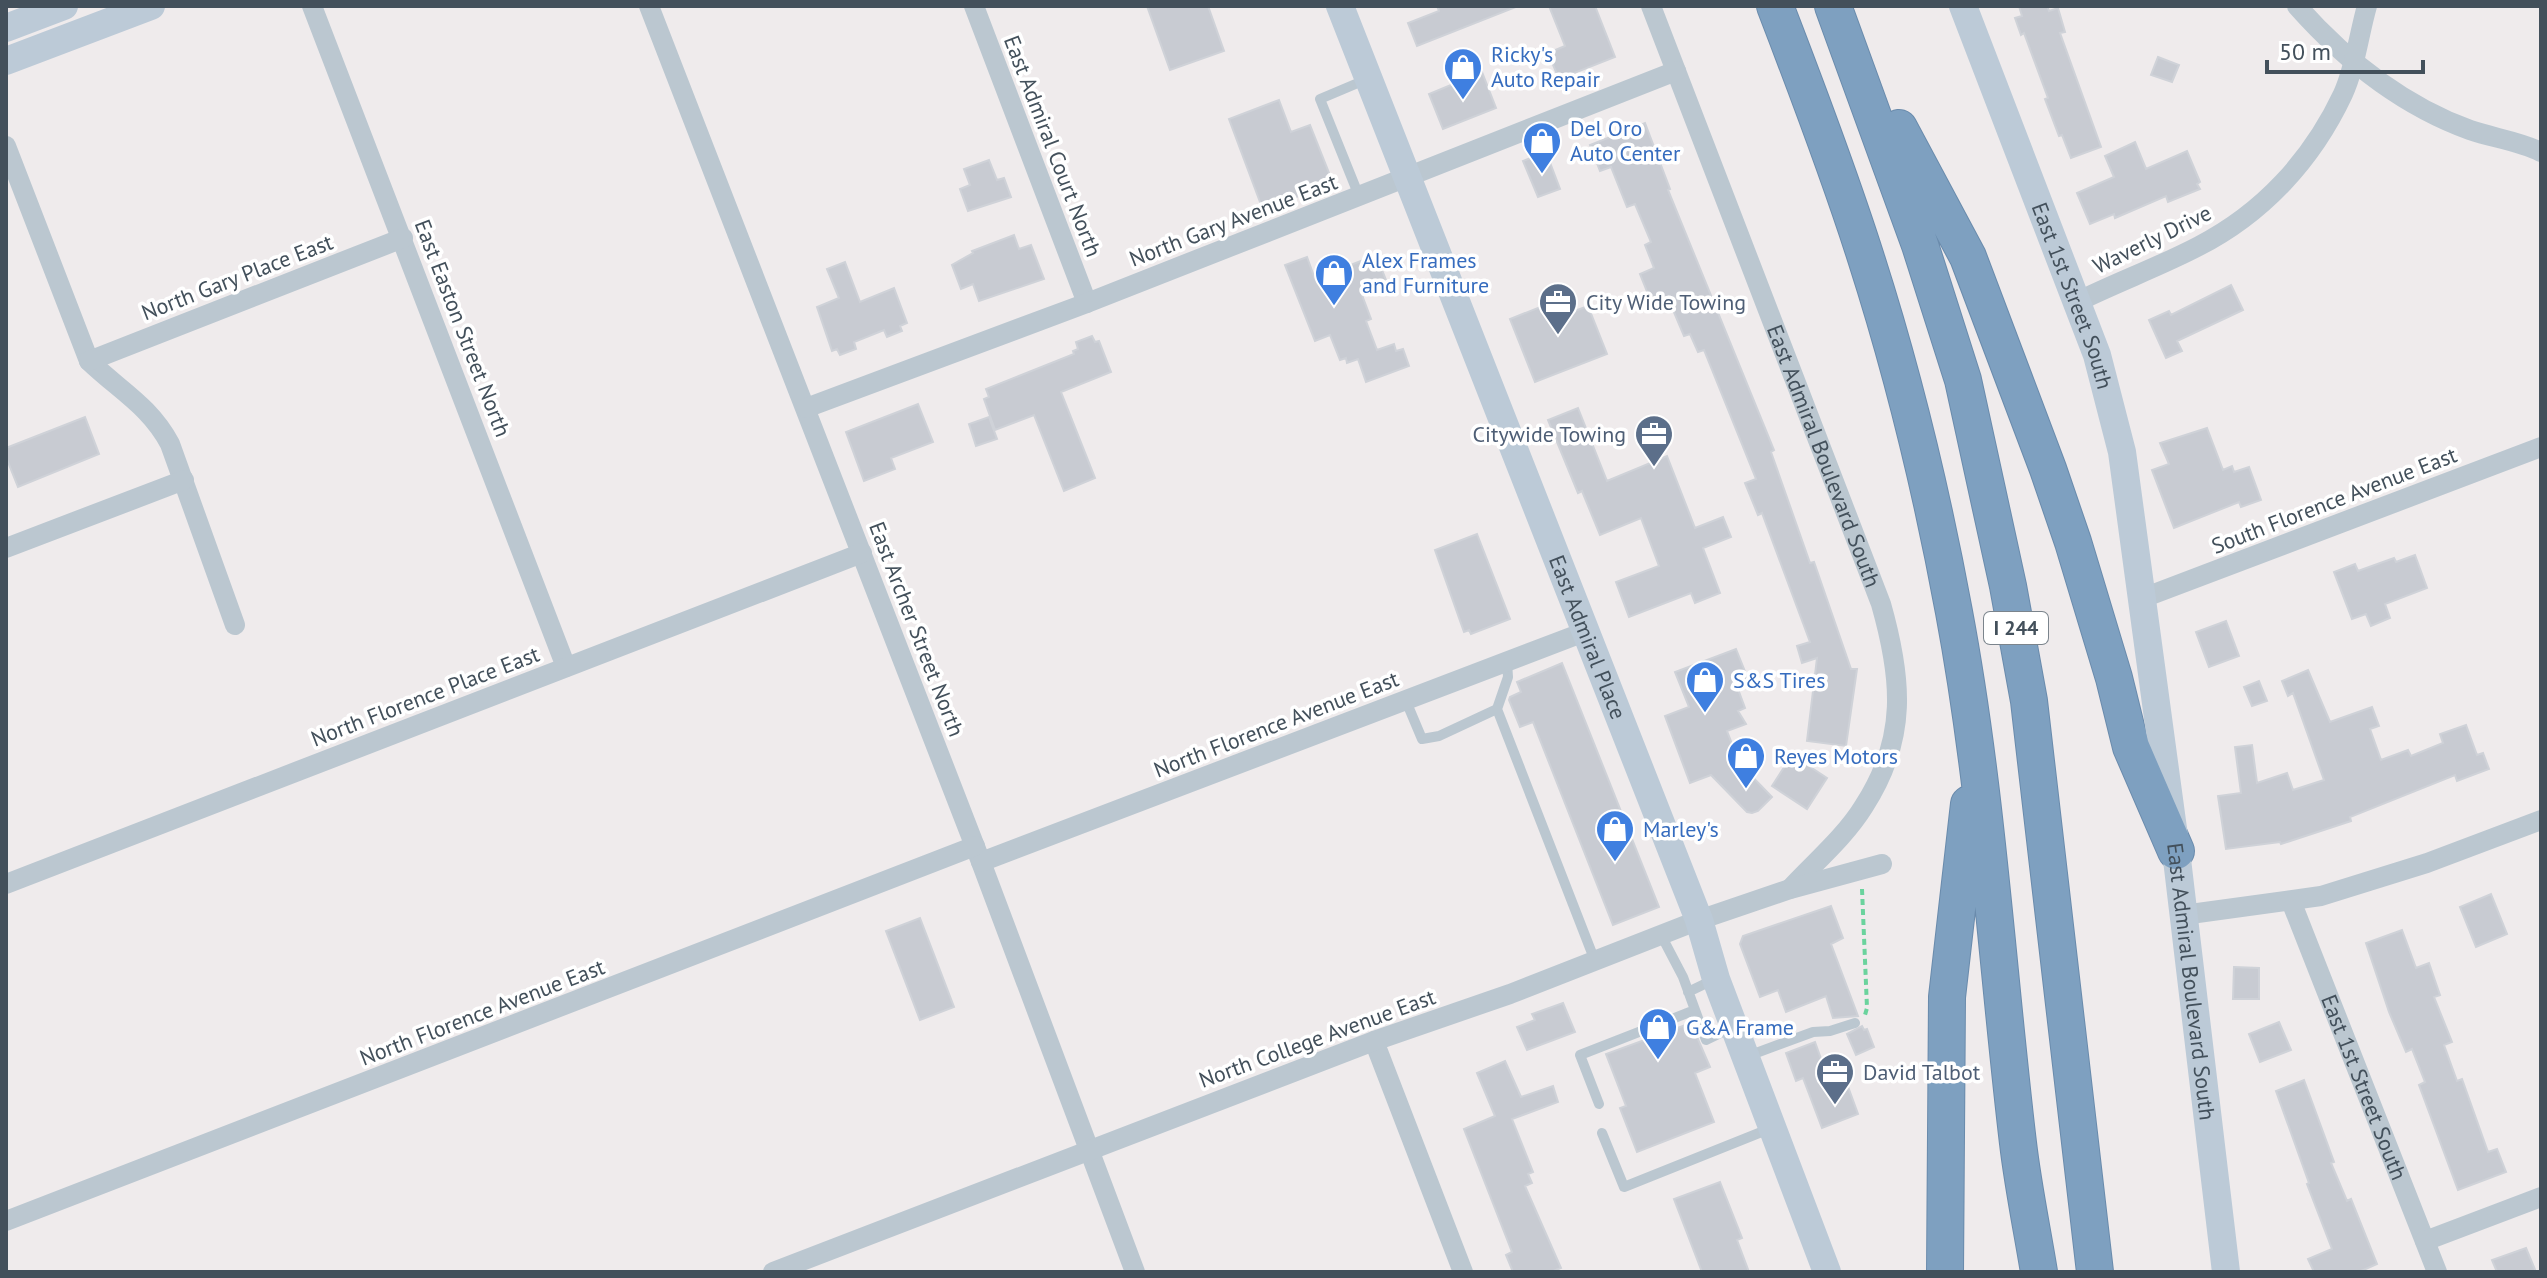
<svg xmlns="http://www.w3.org/2000/svg" width="2547" height="1278" font-family="'PT Sans',sans-serif">
  <rect width="100%" height="100%" fill="#efebec"/>
  <path fill="#c8cbd2" stroke="#cfd2d8" stroke-width="2" d="M1147 6H1208L1224 51 1170 70Z
    M1437 6H1515L1516 7 1417 46 1408 23 1439 11Z
    M1549 6H1595L1615 57 1559 79 1548 53 1565 46Z
    M2019 6H2047L2049 11 2058 8 2065 32 2060 33 2101 147 2071 158 2062 135 2059 136 2045 99 2048 98 2024 33 2021 35 2015 18 2022 16Z
    M2158 57 2179 65 2172 82 2151 75Z
    M1482 72 1496 108 1443 129 1429 94Z
    M1279 100 1291 132 1310 125 1333 183 1263 210 1229 119Z
    M1645 123 1670 189 1668 190 1774 450 1771 452 1810 563 1814 562 1851 669H1857L1846 746 1807 741 1817 658 1802 663 1797 646 1810 642 1762 513 1758 515 1745 483 1756 479 1704 350 1698 352 1690 334 1684 336 1668 298 1652 304 1640 274 1654 268 1645 245 1651 242 1635 204 1627 207 1611 167 1600 171 1590 145Z
    M2135 142 2146 169 2187 151 2200 182 2197 184 2200 189 2168 202 2166 196 2115 218 2114 214 2090 224 2077 193 2114 177 2105 156Z
    M1546 152 1560 189 1538 197 1523 161Z
    M989 160 997 180 1004 178 1011 197 968 211 960 189 970 185 964 169Z
    M1014 235 1019 249 1031 245 1044 279 979 301 973 284 961 289 952 265 973 253 972 251Z
    M1376 255 1388 285 1362 295 1371 319 1366 321 1377 350 1394 344 1396 351 1403 349 1409 366 1366 382 1358 359 1347 363 1346 358 1340 360 1330 335 1315 341 1285 265 1307 257 1315 279Z
    M845 262 860 302 894 288 907 323 900 326 902 331 887 337 884 330 854 342 856 349 840 355 837 349 832 351 817 307 839 298 827 269Z
    M2231 285 2243 310 2177 341 2182 351 2166 358 2149 320 2169 311 2171 315Z
    M1563 298 1569 313 1588 306 1607 354 1535 382 1510 319Z
    M1092 336 1095 342 1099 341 1111 372 1061 392 1095 478 1064 491 1034 415 995 430 984 399 989 397 986 389 1074 354 1073 351 1078 349 1076 342Z
    M918 404 933 442 891 458 895 469 864 481 846 432Z
    M1578 408 1607 481 1667 456 1695 528 1723 517 1731 537 1703 548 1720 593 1695 603 1691 593 1629 617 1616 582 1659 566 1641 518 1600 535 1582 491 1578 493 1548 420Z
    M85 417 99 454 18 487 6 457V448Z
    M989 417 997 439 976 446 969 424Z
    M2207 428 2223 470 2232 466 2234 472 2249 467 2261 500 2241 507 2239 502 2174 528 2152 470 2169 464 2160 443Z
    M1477 534 1510 619 1471 634 1469 630 1464 632 1435 550Z
    M2415 555 2427 588 2385 604 2390 618 2371 626 2366 614 2352 619 2334 572 2355 564 2358 571 2394 558 2396 562Z
    M2226 621 2239 656 2209 667 2196 632Z
    M1736 649 1750 684 1738 689 1745 708 1738 711 1746 724 1727 731 1740 764 1772 797 1758 811 1752 813 1747 812 1711 775 1690 783 1665 716 1689 707 1675 672Z
    M1562 663 1659 907 1613 925 1533 722 1520 727 1509 700 1510 697 1521 692 1517 682Z
    M2308 670 2330 722 2372 707 2379 726 2370 729 2381 760 2408 750 2411 756 2443 743 2440 734 2466 725 2477 755 2483 753 2489 769 2457 781 2455 775 2350 817 2351 821 2281 844 2280 842 2226 849 2218 796 2241 793 2235 747 2252 745 2257 783 2287 773 2293 790 2324 780 2293 693 2288 696 2282 681Z
    M2259 681 2267 701 2252 706 2244 687Z
    M1792 755 1827 778 1807 809 1772 786Z
    M2491 894 2507 934 2476 947 2460 907Z
    M1831 906 1843 938 1831 944 1858 1016 1833 1018 1826 996 1786 1012 1778 990 1760 997 1740 944 1743 936Z
    M920 918 954 1007 920 1020 886 931Z
    M2402 930 2416 968 2429 963 2440 995 2434 997 2452 1042 2444 1045 2457 1081 2462 1079 2488 1152 2497 1149 2506 1172 2458 1190 2419 1085 2425 1082 2412 1049 2406 1052 2389 1012 2366 943Z
    M2234 967 2259 968V999H2233Z
    M1563 1003 1575 1032 1527 1050 1517 1027 1535 1020 1532 1014Z
    M2279 1022 2291 1050 2260 1062 2249 1034Z
    M1691 1023 1710 1067 1695 1073 1714 1122 1637 1152 1620 1108 1626 1106 1606 1054Z
    M1862 1026 1864 1030 1867 1029 1874 1047 1856 1055 1847 1034Z
    M1815 1042 1828 1078 1843 1073 1858 1114 1822 1128 1803 1078 1796 1081 1786 1053Z
    M1505 1061 1521 1097 1553 1086 1558 1102 1512 1119 1533 1172 1528 1174 1532 1183 1525 1186 1561 1268 1551 1272H1513L1506 1255 1512 1252 1464 1129 1495 1116 1477 1073Z
    M2304 1080 2334 1162 2331 1163 2347 1201 2351 1199 2377 1264 2359 1272H2314L2308 1259 2332 1249 2307 1184 2309 1183 2276 1091Z
    M1720 1182 1742 1238 1737 1240 1749 1272H1702L1674 1199Z
    M2526 1248 2536 1272H2497L2492 1260Z"/>
  <g fill="none" stroke-linecap="round" stroke-linejoin="round">
    <g stroke="#6a8bac" stroke-width="38">
      <path id="motorway" d="M1775 6C1807 89 1839 173 1866 258 1903 373 1932 493 1954 612 1987 788 1997 966 2018 1143 2023 1186 2032 1229 2039 1272
        M1833 6 1920 245 1963 380 2008 586 2029 701 2095 1272
        M1899 128 1968 257 2048 469 2073 542 2114 678 2131 747 2176 851
        M1945 1272 1947 997 1969 804"/>
    </g>
    <path stroke="#6ad39d" stroke-width="4" stroke-dasharray="6 4" stroke-linecap="butt" d="M1862 889 1867 1008 1865 1015"/>
    <path stroke="#bbc7d0" stroke-width="10" d="M1359 196 1320 99 1365 80
      M1406 701 1422 739 1439 736 1497 709 1508 677 1507 662
      M1497 709 1595 961
      M1661 935 1683 977 1706 1040 1733 1027
      M1688 992 1715 979
      M1748 1056 1813 1032 1830 1031 1855 1023
      M1599 1104 1580 1055 1695 1010
      M1602 1133 1624 1187 1769 1129"/>
    <g stroke="#bbc7d0" stroke-width="20">
      <path d="M312 6 566 667"/>
      <path d="M649 6 981 862 1135 1272"/>
      <path d="M974 6 1087 303"/>
      <path id="s1" d="M1651 6 1881 604C1902 678 1908 738 1864 806 1845 837 1814 863 1790 889"/>
      <path d="M2297 6C2345 60 2401 105 2470 130 2493 138 2519 141 2541 152"/>
      <path d="M6 146 89 361C119 390 150 406 170 444L235 625"/>
      <path d="M2077 302C2117 282 2159 267 2199 246 2263 213 2312 160 2343 94 2355 68 2359 34 2367 6"/>
      <path d="M89 361 403 238"/>
      <path d="M806 408 1087 303 1676 71"/>
      <path d="M6 548 184 480"/>
      <path d="M2143 598 2541 447"/>
      <path d="M981 862 1587 631"/>
      <path d="M6 884 862 553"/>
      <path id="s2" d="M2291 901 2437 1272"/>
      <path d="M2183 915 2321 896 2427 863 2541 820"/>
      <path d="M1374 1041 1463 1272"/>
      <path d="M6 1221 975 846"/>
      <path d="M2425 1241 2541 1197"/>
      <path d="M773 1272 1374 1041 1510 994 1699 920 1790 889 1882 864"/>
    </g>
    <g stroke="#bccad7" stroke-width="28">
      <path id="s3" d="M1340 6 1699 920 1716 979 1827 1272"/>
      <path id="s4" d="M1963 6 2097 355 2122 452 2176 851 2226 1272"/>
      <path d="M6 28 64 6"/>
      <path d="M6 61 151 6"/>
    </g>
    <use href="#motorway" stroke="#7ea0c0" stroke-width="36"/>
  </g>
  <defs>
    <g id="shop-pin" transform="scale(2)"><path d="M0 17L-7.5 6A9.5 9.5 0 1 1 7.5 6Z" fill="#3f7fe0" stroke="#fff"/><path d="M-5-2.5h2.3a2.7 3.5 0 0 1 5.4 0H5L5.5 6h-11ZM-1.5-2.5h3a1.5 2.3 0 0 0-3 0Z" fill="#fff"/></g>
    <g id="office-pin" transform="scale(2)"><path d="M0 17L-7.5 6A9.5 9.5 0 1 1 7.5 6Z" fill="#5c6f8a" stroke="#fff"/><path d="M-6-3h4V-5.5h4V-3h4V5H-6ZM-1-4.5V-3h2v-1.5ZM-6 0V1H6V0Z" fill="#fff"/></g>
  </defs>
  <g fill-rule="evenodd">
    <use href="#shop-pin" x="1463" y="67"/>
    <use href="#shop-pin" x="1542" y="141"/>
    <use href="#shop-pin" x="1334" y="273"/>
    <use href="#office-pin" x="1558" y="302"/>
    <use href="#office-pin" x="1654" y="434"/>
    <use href="#shop-pin" x="1705" y="680"/>
    <use href="#shop-pin" x="1746" y="756"/>
    <use href="#shop-pin" x="1615" y="829"/>
    <use href="#shop-pin" x="1658" y="1027"/>
    <use href="#office-pin" x="1835" y="1072"/>
  </g>
  <g text-anchor="middle" stroke-width="7" stroke-linejoin="round" paint-order="stroke">
    <rect fill="#fff" stroke="#7b848c" stroke-width="2" x="1984" y="612" width="64" height="32" rx="6"/>
    <g font-size="20" font-weight="bold" fill="#43505b">
      <text x="2016" y="635">I 244</text>
    </g>
    <g font-size="22" fill="#366cbe" stroke="#fff" text-anchor="start">
      <text x="1491" y="62">Ricky's<tspan x="1491" dy="25">Auto Repair</tspan></text>
      <text x="1570" y="136">Del Oro<tspan x="1570" dy="25">Auto Center</tspan></text>
      <text x="1362" y="268">Alex Frames<tspan x="1362" dy="25">and Furniture</tspan></text>
      <text x="1733" y="688">S&amp;S Tires</text>
      <text x="1774" y="764">Reyes Motors</text>
      <text x="1643" y="837">Marley's</text>
      <text x="1686" y="1035">G&amp;A Frame</text>
    </g>
    <g font-size="22" fill="#43505b" stroke="#fff">
      <text transform="translate(1053 146) rotate(69)" y="8">East Admiral Court North</text>
      <text transform="translate(1233 220) rotate(-21)" y="8">North Gary Avenue East</text>
      <text transform="translate(2152 239) rotate(-26)" y="8">Waverly Drive</text>
      <text transform="translate(237 277) rotate(-21)" y="8">North Gary Place East</text>
      <text dy="8" stroke="none"><textPath href="#s4" startOffset="310">East 1st Street South</textPath></text>
      <text transform="translate(463 328) rotate(69)" y="8">East Easton Street North</text>
      <text dy="8" stroke="none"><textPath href="#s1" startOffset="482">East Admiral Boulevard South</textPath></text>
      <text transform="translate(2334 500) rotate(-21)" y="8">South Florence Avenue East</text>
      <text transform="translate(917 629) rotate(69)" y="8">East Archer Street North</text>
      <text dy="8" stroke="none"><textPath href="#s3" startOffset="678">East Admiral Place</textPath></text>
      <text transform="translate(425 696) rotate(-21)" y="8">North Florence Place East</text>
      <text transform="translate(1276 724) rotate(-21)" y="8">North Florence Avenue East</text>
      <text dy="8" stroke="none"><textPath href="#s4" startOffset="1008">East Admiral Boulevard South</textPath></text>
      <text transform="translate(482 1012) rotate(-21)" y="8">North Florence Avenue East</text>
      <text transform="translate(1317 1038) rotate(-20)" y="8">North College Avenue East</text>
      <text dy="8" stroke="none"><textPath href="#s2" startOffset="200">East 1st Street South</textPath></text>
    </g>
    <g font-size="22" fill="#4e5e75" stroke="#fff" text-anchor="start">
      <text x="1586" y="310">City Wide Towing</text>
      <text x="1626" y="442" text-anchor="end">Citywide Towing</text>
      <text x="1863" y="1080">David Talbot</text>
    </g>
  </g>
  <rect width="2547" height="1278" fill="none" stroke="#43505b" stroke-width="16"/>
  <path d="M2267 60v12h156v-12" fill="none" stroke="#43505b" stroke-width="4"/>
  <text x="2279" y="60" font-size="24" fill="#43505b" stroke="#ffffff" stroke-width="6" paint-order="stroke">50 m</text>
</svg>
